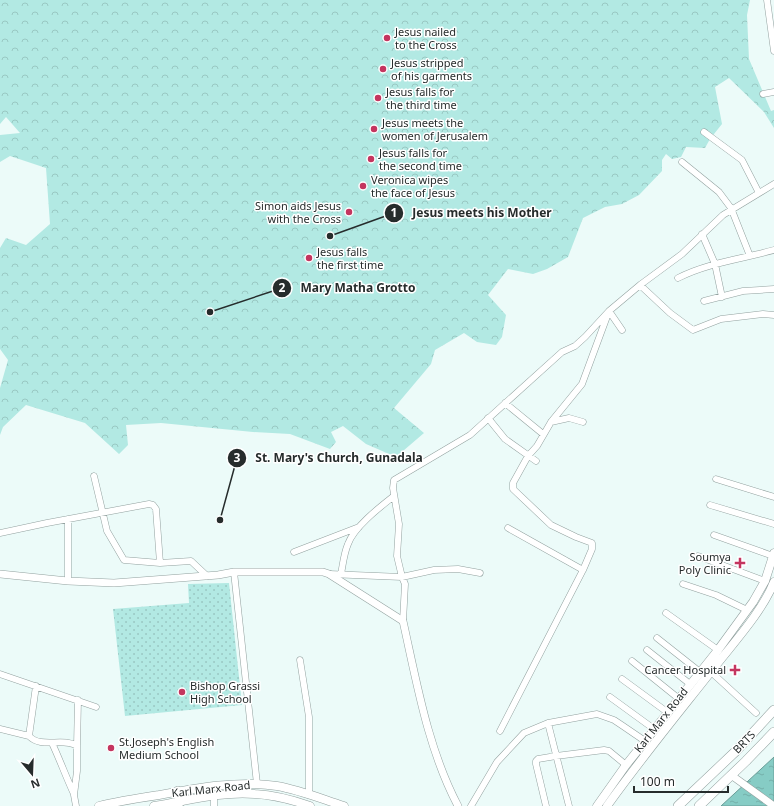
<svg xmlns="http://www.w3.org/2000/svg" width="774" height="806" font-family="'Noto Sans',sans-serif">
  <defs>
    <pattern id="green-dots" width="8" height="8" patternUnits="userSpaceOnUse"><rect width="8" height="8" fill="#b2e9e3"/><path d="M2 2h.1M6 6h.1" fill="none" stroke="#99c8c3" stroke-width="1.8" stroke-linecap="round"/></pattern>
    <pattern id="forest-crowns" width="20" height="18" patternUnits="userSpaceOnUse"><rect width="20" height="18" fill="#b2e9e3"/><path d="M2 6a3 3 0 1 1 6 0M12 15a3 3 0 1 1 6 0" fill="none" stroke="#99c8c3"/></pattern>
    <pattern id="water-ripples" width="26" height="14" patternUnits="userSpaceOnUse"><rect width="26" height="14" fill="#86ccc5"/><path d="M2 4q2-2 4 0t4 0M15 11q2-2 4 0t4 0" fill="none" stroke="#74afa9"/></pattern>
  </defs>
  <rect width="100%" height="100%" fill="#ecfbf9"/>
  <path fill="url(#green-dots)" d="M229 583 242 705 125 716 113 609 189 603 188 584Z"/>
  <path fill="url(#forest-crowns)" d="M0 0H750L747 15 749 59 771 111 774 110V128L764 112 729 78 715 87 722 124 710 139 705 148 686 147 681 157 672 159 666 154 662 160V171L639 195 622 204 605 207 583 218 568 257 547 269 533 274 508 269 488 295 506 315 502 337 496 345 477 342 464 333 435 350 431 364 394 408 424 433 396 457 366 444 343 426 331 432 336 442 330 449 290 434 253 432 161 423 126 425 128 445 119 454 85 423 26 405 3 427 0 435V388L8 360 0 349V248L6 238 26 245 50 224 46 168 10 156 0 162V135L20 133 6 117 0 124Z"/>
  <path fill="url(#water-ripples)" stroke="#699c97" d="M774 757V806H721Z"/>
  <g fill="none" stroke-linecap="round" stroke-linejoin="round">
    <g stroke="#92a19f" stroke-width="7">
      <path id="minor" d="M767 0 774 51
        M763 94 774 92
        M704 132 742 160 759 193
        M682 162 719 192 731 208 750 256
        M702 234 715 264 722 297
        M678 278C707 263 742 259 774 250
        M640 285 670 313 693 330 721 319 763 314 774 315
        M704 301 743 291 774 289
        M505 403 543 434
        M488 418 505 439 536 461
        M551 422 569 418 583 422
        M94 476 107 531 124 560 160 563 191 561 207 576
        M716 479 774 497
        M710 505 774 524
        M68 519V581
        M508 528 583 570
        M0 533 47 523 149 504 153 505 156 509 160 563
        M714 535 773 556
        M294 552 359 527
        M698 556 765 581
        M234 572 257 784
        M329 574 402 577 434 570 458 569 480 573
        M341 574C343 564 344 553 348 544 354 527 380 507 394 496
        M683 584 716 595 747 610
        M666 613 718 650
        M403 621 405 584 402 577 397 556 399 524 393 488 394 480 470 435 562 352 575 346 585 337 609 311 640 285 682 254 723 215 774 184
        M657 638 700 672
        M647 650 690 684
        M300 660 309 717V795
        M632 661 678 698
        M711 672 756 713
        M0 674 96 707
        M622 679 667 712
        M610 697 654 729
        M548 723 569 806
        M0 729 29 736C41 749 63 737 77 746L78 700
        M500 731 583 570 592 549V543L576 537 551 525 513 489V483L528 456 537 446 551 422 582 384 609 311 622 330
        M29 736 36 686
        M52 743C60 760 66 777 74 794
        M214 796V806
        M76 806 74 795 77 771V746
        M471 806 497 762 524 733 548 723 597 714 614 720 623 726 645 741
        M546 806 536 764V761L538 759 556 756 604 750 609 751 626 765"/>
    </g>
    <g stroke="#92a19f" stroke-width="8">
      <path id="tertiary" d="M0 574 68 581 114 583 218 575 234 572H323L329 574 403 621C417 684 428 749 458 806
        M731 775 774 806"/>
    </g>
    <g stroke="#92a19f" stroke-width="9">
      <path id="secondary" d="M99 806C119 801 139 798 159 795 197 788 239 780 277 786 300 790 322 799 344 806
        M154 806C187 801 222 791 255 794 273 795 293 800 310 806
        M597 806 626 765 718 650 753 602 765 581 774 553
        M607 806C642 757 680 711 717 664 736 640 763 610 774 582"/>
    </g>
    <g stroke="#92a19f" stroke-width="10">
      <path id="primary" d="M178 791 180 802
        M678 806 736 751 774 710
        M699 806 746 761 774 732"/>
    </g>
    <use href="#minor" stroke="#fff" stroke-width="6"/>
    <use href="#tertiary" stroke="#fff" stroke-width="7"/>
    <use href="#secondary" stroke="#fff" stroke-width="8"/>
    <use href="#primary" stroke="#fff" stroke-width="9"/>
  </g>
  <g fill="#c4355f" stroke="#fff" stroke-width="1.5">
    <circle cx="387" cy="38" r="4"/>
    <circle cx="383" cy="69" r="4"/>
    <circle cx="378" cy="98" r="4"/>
    <circle cx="374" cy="129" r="4"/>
    <circle cx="371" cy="159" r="4"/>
    <circle cx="363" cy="186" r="4"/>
    <circle cx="349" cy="212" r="4"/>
    <circle cx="309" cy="258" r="4"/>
    <path d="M738 557h4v4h4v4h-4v4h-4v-4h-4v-4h4z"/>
    <path d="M733 664h4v4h4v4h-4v4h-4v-4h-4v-4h4z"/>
    <circle cx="182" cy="692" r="4"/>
    <circle cx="111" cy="748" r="4"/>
  </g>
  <g text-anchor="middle" stroke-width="3" stroke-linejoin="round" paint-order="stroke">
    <g font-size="11" fill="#262c2c" stroke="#fff" text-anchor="start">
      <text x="395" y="36">Jesus nailed<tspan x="395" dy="13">to the Cross</tspan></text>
      <text x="391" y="67">Jesus stripped<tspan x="391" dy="13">of his garments</tspan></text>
      <text x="386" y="96">Jesus falls for<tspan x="386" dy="13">the third time</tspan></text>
      <text x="382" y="127">Jesus meets the<tspan x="382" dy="13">women of Jerusalem</tspan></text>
      <text x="379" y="157">Jesus falls for<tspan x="379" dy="13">the second time</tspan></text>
      <text x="371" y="184">Veronica wipes<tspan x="371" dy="13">the face of Jesus</tspan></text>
      <text x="341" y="210" text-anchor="end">Simon aids Jesus<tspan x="341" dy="13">with the Cross</tspan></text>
      <text x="317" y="256">Jesus falls<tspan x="317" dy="13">the first time</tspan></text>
      <text x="731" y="561" text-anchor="end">Soumya<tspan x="731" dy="13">Poly Clinic</tspan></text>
      <text x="726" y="674" text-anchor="end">Cancer Hospital</text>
      <text x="190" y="690">Bishop Grassi<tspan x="190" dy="13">High School</tspan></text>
      <text x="119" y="746">St.Joseph's English<tspan x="119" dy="13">Medium School</tspan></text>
    </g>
    <g font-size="11" fill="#262c2c" stroke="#fff">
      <text transform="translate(661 720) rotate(-52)" y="4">Karl Marx Road</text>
      <text transform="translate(744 742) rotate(-46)" y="4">BRTS</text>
      <text transform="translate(211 789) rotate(-6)" y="4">Karl Marx Road</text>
    </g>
  </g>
  <path fill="none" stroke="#262c2c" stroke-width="1.5" d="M330 236L394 213M210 312L282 288M220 520L237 458"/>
  <g fill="#262c2c" stroke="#fff" stroke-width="1.5">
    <circle cx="330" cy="236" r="4"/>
    <circle cx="210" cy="312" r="4"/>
    <circle cx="220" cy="520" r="4"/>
    <circle cx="394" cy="213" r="10"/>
    <circle cx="282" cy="288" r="10"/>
    <circle cx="237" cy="458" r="10"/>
  </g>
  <g font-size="12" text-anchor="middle" font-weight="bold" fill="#fff">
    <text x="394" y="217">1</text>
    <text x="282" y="292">2</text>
    <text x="237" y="462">3</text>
  </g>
  <g font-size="12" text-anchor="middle" font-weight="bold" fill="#262c2c" stroke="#fff" stroke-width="3" stroke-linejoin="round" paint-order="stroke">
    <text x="482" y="217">Jesus meets his Mother</text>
    <text x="358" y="292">Mary Matha Grotto</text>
    <text x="339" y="462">St. Mary's Church, Gunadala</text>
  </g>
  <g transform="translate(32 774) rotate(161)" stroke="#ffffff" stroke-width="3" paint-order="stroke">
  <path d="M0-3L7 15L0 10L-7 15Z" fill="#262c2c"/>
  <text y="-6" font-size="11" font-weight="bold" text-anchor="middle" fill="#262c2c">N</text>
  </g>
  <path d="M634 786v6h94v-6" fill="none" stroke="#262c2c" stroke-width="2"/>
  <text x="640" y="786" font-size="12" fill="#262c2c" stroke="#ffffff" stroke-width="3" paint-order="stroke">100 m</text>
</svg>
